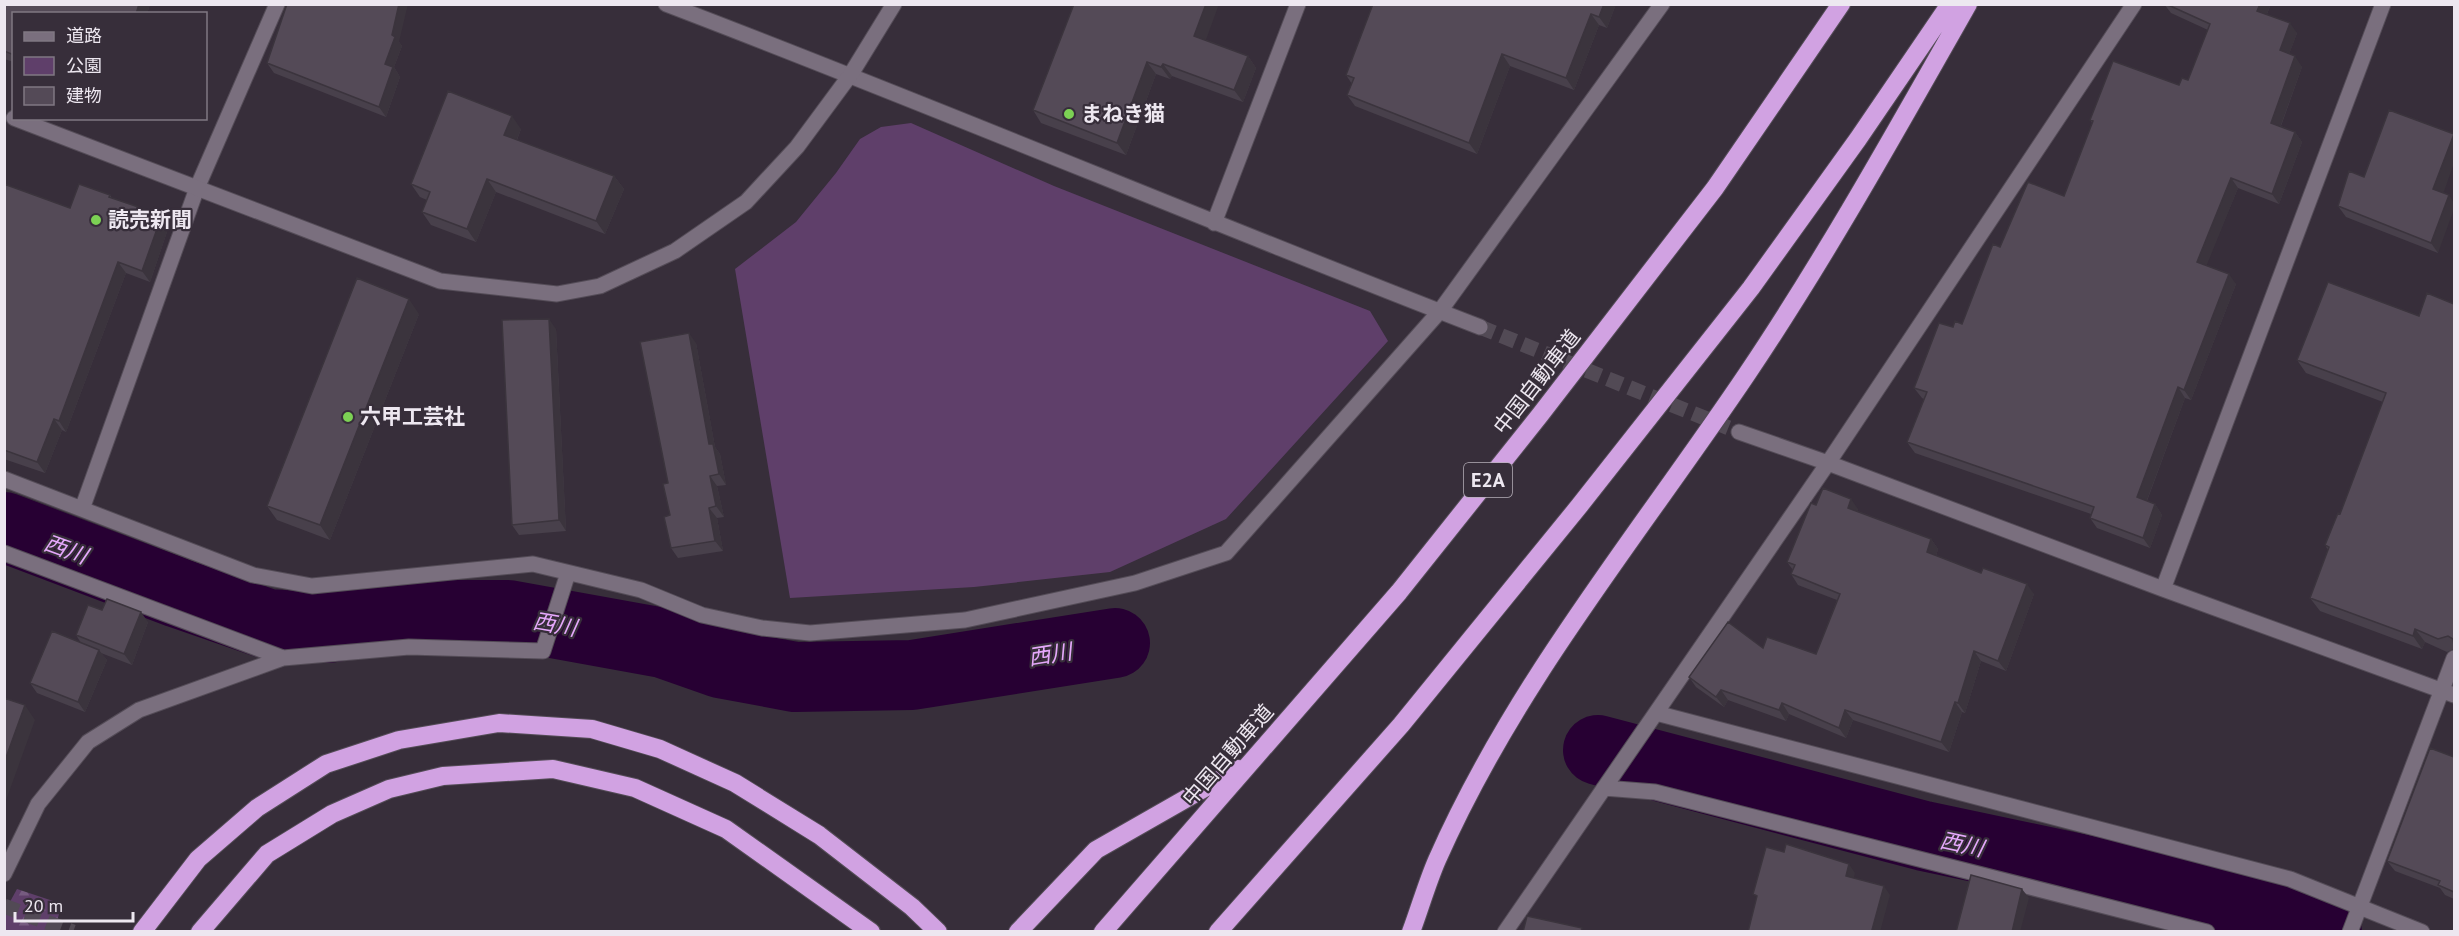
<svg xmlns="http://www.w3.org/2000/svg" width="2459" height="936" font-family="'PT Sans','Noto Sans JP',sans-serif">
  <defs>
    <pattern id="forest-firs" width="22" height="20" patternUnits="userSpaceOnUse" patternTransform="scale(1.5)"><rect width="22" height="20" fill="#5f3f6a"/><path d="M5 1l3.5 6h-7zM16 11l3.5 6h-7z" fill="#765b80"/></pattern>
  </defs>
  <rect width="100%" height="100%" fill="#372e3a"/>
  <path fill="#5f3f6a" d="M911 123 1054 186 1370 311 1388 341 1226 519 1110 572 974 587 790 598 735 269 796 222 836 173 860 139 881 127Z"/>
  <path fill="url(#forest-firs)" d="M17 889 62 904 54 931H5V911Z"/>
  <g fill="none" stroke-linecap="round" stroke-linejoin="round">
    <path stroke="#270033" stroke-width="70" d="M4 527 178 593 268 624 327 628 417 615H508L663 643 720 663 795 677 912 675 1115 643
      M1598 750 1924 836 2278 911 2327 932"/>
    <path stroke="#524a55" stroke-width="15" stroke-dasharray="15 8" stroke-linecap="butt" d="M1480 327 1739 432
      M4 906 73 932"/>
    <g stroke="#544c57" stroke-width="17">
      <path id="minor" d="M666 4C939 108 1208 222 1480 327
        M1214 223 1298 4
        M1739 432 1828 463 2163 589 2454 695
        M4 479 253 575 312 586 533 564 641 590 702 615 762 628 810 633 965 620 1135 583 1226 553 1440 311 1662 4
        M82 509 197 188 277 4
        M4 553 283 658
        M2163 589 2383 4
        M1656 713 2290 879 2422 932
        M1604 788 1655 792 2207 932
        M4 874 38 804 88 742 139 710 283 658 409 647 543 651 568 573
        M1505 932 1828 463 2134 4
        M2350 932 2454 658"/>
    </g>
    <g stroke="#544c57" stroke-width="17">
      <path id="tertiary" d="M14 118 440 281 557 294 600 286 675 251 746 202 797 147 851 74 894 4"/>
    </g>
    <g stroke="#544c57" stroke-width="20">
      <path id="motorway" d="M142 932 198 859 257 808 326 764 399 740 499 723 592 729 660 749 735 783 819 835 912 907 938 932
        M200 932 267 854 332 814 389 789 443 776 553 769 635 788 726 829 871 932
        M1018 932 1096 850 1238 769
        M1103 932 1399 592 1540 415 1715 188 1841 4
        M1218 932 1401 725 1580 505 1751 288 1858 139 1950 4
        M1411 932C1420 908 1427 883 1437 860 1515 683 1640 533 1747 374 1827 255 1897 129 1968 4"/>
    </g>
    <use href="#minor" stroke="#7a6f7e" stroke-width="15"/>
    <use href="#tertiary" stroke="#7a6f7e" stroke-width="15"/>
    <use href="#motorway" stroke="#d1a2e2" stroke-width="18"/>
  </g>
  <path fill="#48404b" d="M4 4H150L147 14H14V62L4 59Z
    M1074 4 1206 40 1248 56 1256 68 1243 102 1172 76 1170 79 1156 74 1126 155 1041 123 1033 110Z
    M1373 4H1616L1607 28 1599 25 1574 90 1510 66 1477 154 1355 106 1347 95 1352 84 1346 75Z
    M2164 4H2271L2267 14 2297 33 2289 54 2302 67 2281 126 2295 132 2302 142 2279 204 2238 188 2206 265 2236 284 2191 400 2185 398 2147 501 2155 504 2162 515 2150 548 2097 528 2090 518 2091 514 1915 453 1907 442 1924 399 1922 398 1914 388 1953 327 1962 324 2000 247 2064 196 2092 123 2090 120 2179 85 2188 80 2208 30 2171 13Z
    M399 42 402 46 394 67 400 77 386 117 274 73 267 63Z
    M521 129 517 140 614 176 624 189 605 234 496 192 476 242 431 225 422 212 427 200 420 197 411 184Z
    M2364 177 2443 193 2438 253 2346 217 2338 206Z
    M4 184 70 208 110 195 112 198 169 226 150 282 126 273 66 432 62 430 45 473 4 459Z
    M2454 304V649L2447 652 2425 642 2422 649 2320 611 2310 598 2328 550 2325 545 2340 514 2383 402 2306 373 2297 360Z
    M419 314 330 540 277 520 267 506Z
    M556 329 566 531 519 535 512 525Z
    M696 343 715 447 720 454 726 485 717 486 724 517 717 518 723 551 678 558 671 548 668 483Z
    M1816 505 1858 509 1857 511 1931 539 1938 549 1936 556 2034 594 2006 671 1981 661 1965 713 1962 712 1949 752 1853 720 1846 738 1789 714 1786 721 1728 700 1724 707 1696 687 1689 677 1763 648 1816 654 1837 600 1798 585 1791 574 1793 570 1787 562Z
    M102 610 148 622 132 665 101 653 107 660 85 712 37 693 30 683 81 643 76 635Z
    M2454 757V899L2445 895 2440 888 2395 871 2387 861Z"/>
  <path fill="#3b343d" d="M139 4H150L147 14H136Z
    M399 4H408L399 42 402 46 394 67 400 77 386 117 379 107 385 64Z
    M1206 4H1219L1203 48 1194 36Z
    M1604 4H1616L1607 28 1599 17Z
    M2260 4H2271L2264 21 2257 11Z
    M1591 14 1599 25 1574 90 1566 78Z
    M2290 23 2297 33 2287 60 2280 50Z
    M1502 54 1510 66 1477 154 1469 143Z
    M1248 56 1256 68 1243 102 1234 90Z
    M2295 56 2302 67 2278 133 2271 123Z
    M1147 62 1156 74 1126 155 1117 143Z
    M1163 64 1172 76 1170 79 1161 67Z
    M512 116 521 129 513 149 504 135Z
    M2295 132 2302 142 2279 204 2272 194Z
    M2454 134V163L2441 200 2433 189Z
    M614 176 624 189 605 234 596 221Z
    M2231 178 2238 188 2204 272 2197 262Z
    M487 179 496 192 476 242 467 229Z
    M2449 195 2454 203V209L2438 253 2431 243Z
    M162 215 169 226 150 282 142 271Z
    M118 262 126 273 66 432 59 421Z
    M2229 274 2236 284 2191 400 2184 390Z
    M409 299 419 314 330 540 320 525Z
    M549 319 556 329 566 531 559 520Z
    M689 333 696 343 715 447 720 454 726 485 719 474 709 444Z
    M2178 387 2185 398 2144 508 2137 497Z
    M54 419 62 430 45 473 37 462Z
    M710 476 717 486 724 517 716 506Z
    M1851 499 1858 509 1855 518 1848 508Z
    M2155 504 2162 515 2150 548 2143 538Z
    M709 508 717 518 723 551 715 541Z
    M1931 539 1938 549 1934 563 1927 552Z
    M2027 584 2034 594 2006 671 1998 661Z
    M141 612 148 622 132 665 124 654Z
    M2415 629 2425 642 2422 649 2413 636Z
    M99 650 107 660 85 712 78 702Z
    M1974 651 1981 661 1965 713 1958 703Z
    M1721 690 1728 700 1724 707 1716 697Z
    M1955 702 1962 712 1949 752 1941 742Z
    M1782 703 1789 714 1786 721 1779 710Z
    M25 705 35 720 4 806V763Z
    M1845 710 1853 720 1846 738 1839 728Z
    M1849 864 1855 873 1852 885 1846 876Z
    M1884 886 1890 895 1880 932 1872 930Z
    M2022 889 2029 898 2020 932H2012Z"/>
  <path fill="#544a57" stroke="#3b343d" stroke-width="1.5" d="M4 4H139L136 14H14V55L4 51Z
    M287 4H399L392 35 395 37 385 64 393 67 379 107 267 63Z
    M1074 4H1206L1194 36 1248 56 1234 90 1163 64 1161 67 1147 62 1117 143 1033 110Z
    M1373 4H1604L1599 17 1591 14 1566 78 1502 54 1469 143 1347 95 1354 78 1346 75Z
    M2166 4H2260L2257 11 2290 23 2280 50 2295 56 2271 123 2295 132 2272 194 2231 178 2197 262 2229 274 2184 390 2178 387 2137 497 2155 504 2143 538 2090 518 2094 507 1907 442 1927 392 1914 388 1939 323 1953 327 1955 321 1962 324 1993 244 2000 247 2028 182 2064 196 2093 121 2090 120 2113 61 2179 85 2182 78 2188 80 2210 24Z
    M448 91 512 116 504 135 614 176 596 221 487 179 467 229 422 212 430 192 411 184Z
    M2389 110 2454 134 2433 189 2449 195 2431 243 2338 206 2349 171 2364 177Z
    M4 184 70 208 79 184 110 195 109 197 162 215 142 271 118 262 59 421 54 419 37 462 4 450Z
    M357 278 409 299 320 525 267 506Z
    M2328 282 2419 316 2427 293 2454 304V645L2453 639 2448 636 2438 639 2415 629 2413 636 2310 598 2329 547 2325 545 2338 513 2340 514 2386 393 2297 360Z
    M549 319 559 520 512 525 502 320Z
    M689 333 709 444H713L719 474 710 476 716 506 709 508 715 541 671 548 664 517 670 515 663 484 668 483 640 342Z
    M1823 488 1851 499 1848 508 1931 539 1927 552 1981 573 1983 568 2027 584 1998 661 1974 651 1958 703 1955 702 1941 742 1845 710 1839 728 1782 703 1779 710 1721 690 1716 697 1689 677 1728 622 1763 648 1767 637 1816 654 1840 594 1791 574 1795 565 1787 562 1811 503 1816 505Z
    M107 599 141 612 124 654 76 635 88 605 102 610Z
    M52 631 99 650 78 702 30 683Z
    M4 698 25 705 4 763Z
    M2430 748 2454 757V892L2438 885 2440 881 2387 861Z
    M1786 844 1849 864 1846 876 1884 886 1872 930 1879 932H1748L1757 896 1753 894 1766 847 1784 852Z
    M1971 875 2022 889 2012 932H1956Z
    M1527 916 1582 928 1581 932H1523Z"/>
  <g fill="#7cd154" stroke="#372e3a" stroke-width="2">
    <circle cx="1069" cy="114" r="6"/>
    <circle cx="96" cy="220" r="6"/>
    <circle cx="348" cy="417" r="6"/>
  </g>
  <g text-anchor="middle" stroke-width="4.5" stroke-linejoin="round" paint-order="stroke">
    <rect fill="#372e3a" stroke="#b6b0b9" stroke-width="1.5" x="1464" y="463" width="48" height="34" rx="4.5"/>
    <g font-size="20" font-weight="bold" fill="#ede7f0">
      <text x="1488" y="487">E2A</text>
    </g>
    <g font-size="21" font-weight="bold" fill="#ede7f0" stroke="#372e3a" text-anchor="start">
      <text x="1081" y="121">まねき猫</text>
      <text x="108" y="227">読売新聞</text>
      <text x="360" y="424">六甲工芸社</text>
    </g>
    <g font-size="21" fill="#ede7f0" stroke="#372e3a">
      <text transform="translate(1537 382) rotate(-52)" y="7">中国自動車道</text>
      <text transform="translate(1228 755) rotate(-49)" y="7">中国自動車道</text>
    </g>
    <g font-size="22" font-style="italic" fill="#e5a8fb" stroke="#372e3a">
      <text transform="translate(66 549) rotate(20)" y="8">西川</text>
      <text transform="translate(555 624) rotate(10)" y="8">西川</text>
      <text transform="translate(1050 654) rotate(-9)" y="8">西川</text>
      <text transform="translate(1962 844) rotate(12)" y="8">西川</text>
    </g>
  </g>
  <rect width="2459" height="936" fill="none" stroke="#ede7f0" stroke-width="12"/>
  <rect x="12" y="12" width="195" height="108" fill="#372e3a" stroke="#807883" stroke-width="1.5"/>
  <rect x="24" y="32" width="30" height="9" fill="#7a6f7e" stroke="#807883" stroke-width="1.5"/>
  <text x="66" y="42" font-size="18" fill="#ede7f0">道路</text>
  <rect x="24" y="57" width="30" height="18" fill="#5f3f6a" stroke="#807883" stroke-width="1.5"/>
  <text x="66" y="72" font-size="18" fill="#ede7f0">公園</text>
  <rect x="24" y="87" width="30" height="18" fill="#544a57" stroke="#807883" stroke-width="1.5"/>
  <text x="66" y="102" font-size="18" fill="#ede7f0">建物</text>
  <path d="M15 912v9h118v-9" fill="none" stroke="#ede7f0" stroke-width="3"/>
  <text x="24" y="912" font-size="18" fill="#ede7f0" stroke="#372e3a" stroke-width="4.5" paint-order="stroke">20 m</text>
</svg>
